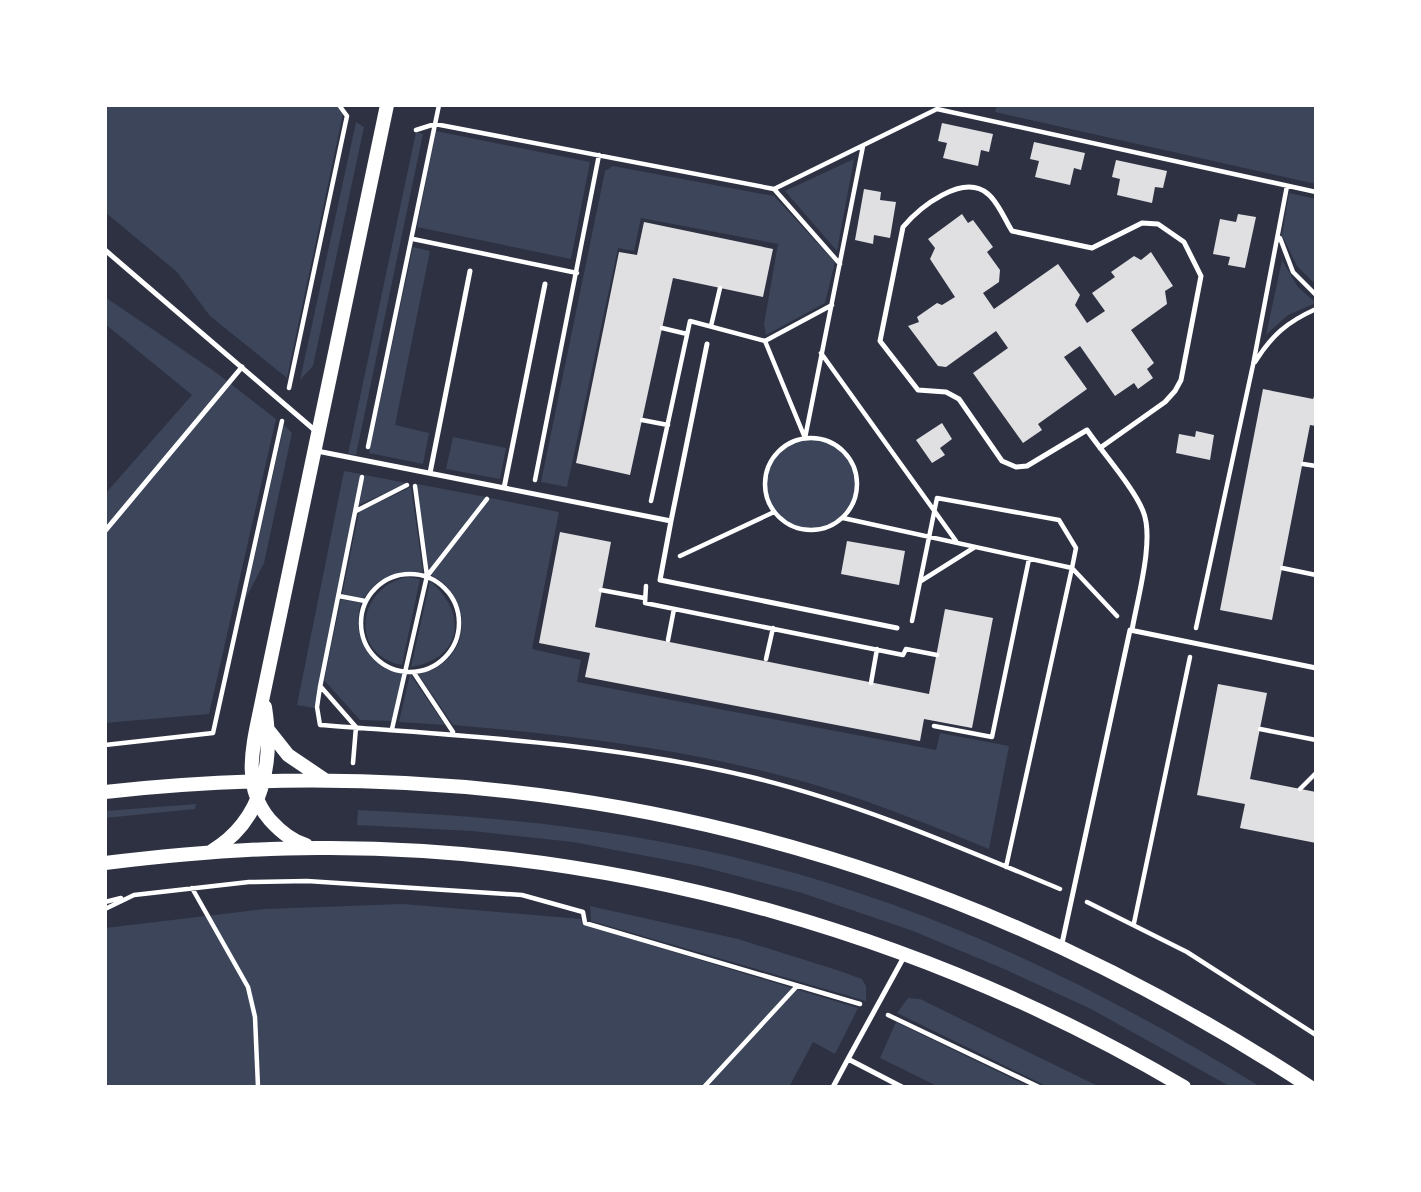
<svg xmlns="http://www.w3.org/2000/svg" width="1421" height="1192" font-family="Rubik,sans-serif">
  <rect width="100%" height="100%" fill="#2d3142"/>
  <path fill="#3c4559" d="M105 105H339L344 109 287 378 210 316 177 272 105 212Z
    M997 105H1316V184L995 112Z
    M356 122 364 127 313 366 300 380Z
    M436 131 590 162 571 259 417 227Z
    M416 132 423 134 356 455 348 454Z
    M854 159 837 251 785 191Z
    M613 166 774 196 835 262 825 303 766 335 764 324 778 244 641 218 634 251 618 248 567 487 541 482 605 171Z
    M1289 193 1316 199V285L1297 266 1282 235Z
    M413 247 430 251 395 425 429 433 423 464 369 453Z
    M1282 260 1298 287 1316 303 1288 315 1266 335Z
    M105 297 214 371 276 419 209 714 105 723V494L192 395 105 324Z
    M284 425 292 433 264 563 245 600Z
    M453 437 506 448 500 479 446 469Z
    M765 484a46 46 0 1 1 92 0a46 46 0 1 1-92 0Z
    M344 471 361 474 314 708 297 705Z
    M365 475 407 483 359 505Z
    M417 484 486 497 429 571Z
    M411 487 423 572C397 569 377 577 363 599L342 595 359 512Z
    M491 498 559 512 532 649 581 660 577 682 936 750 940 733 1009 746 989 849C935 827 881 805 825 788 704 751 579 736 453 725L418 674C471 664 477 599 431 575Z
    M408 577 420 579 402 665C348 655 357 586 408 577Z
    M430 581C468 613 463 658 411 667Z
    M341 599 361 603C351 639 369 664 403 674L392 721 360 720 324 680Z
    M410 674 445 725 399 722Z
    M196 804 195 809 105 818V811Z
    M358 810C494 816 628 829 761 864 938 909 1105 991 1261 1087H1231L1091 1009 1004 969 913 931 802 893 699 866 573 842 472 831 357 825Z
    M403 904 581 919 582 924 858 1008 835 1054 813 1042 789 1087H105V928L265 909Z
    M590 906 738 939 837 970 862 979 866 986V1001L591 921Z
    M908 998 920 999 1100 1087H1048L897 1013Z
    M896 1022 1030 1087H939L880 1058Z"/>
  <path fill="#e0e0e3" d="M942 123 993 134 989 152 981 150 978 166 943 158 947 143 938 141Z
    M1034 142 1085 153 1081 170 1074 168 1070 185 1035 177 1039 161 1030 159Z
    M1116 160 1167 171 1163 188 1155 187 1152 203 1117 195 1120 179 1112 177Z
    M864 189 881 192 880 200 896 202 890 238 874 235 873 244 855 240Z
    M962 214 968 223 973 220 993 247 987 252 1000 270 999 282 983 293 994 309 1058 264 1080 295 1075 305 1087 323 1105 311 1092 293 1115 277 1111 272 1134 256 1141 260 1151 252 1173 286 1165 291 1167 304 1131 330 1154 363 1147 369 1153 378 1138 389 1134 383 1115 396 1080 346 1064 357 1087 389 1038 424 1042 430 1023 443 973 373 1008 348 996 331 946 367 938 366 908 326 919 322 917 317 937 303 942 305 955 297 930 259 935 248 928 239Z
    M1238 214 1256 217 1245 268 1228 265 1230 257 1213 254 1220 219 1236 222Z
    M644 222 773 249 763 297 673 278 630 475 576 463 619 252 637 255Z
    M1263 389 1313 399 1316 391V426L1310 425 1272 620 1220 610Z
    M942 423 952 439 940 448 945 455 932 463 916 440Z
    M1196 431 1214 435 1210 460 1176 453 1179 434 1195 437Z
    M560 532 611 542 595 627 929 694 945 609 993 618 972 728 924 719 920 741 585 677 590 653 539 643Z
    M847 541 905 551 899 585 841 574Z
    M1218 684 1267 693 1250 779 1316 792V843L1240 828 1245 804 1197 795Z"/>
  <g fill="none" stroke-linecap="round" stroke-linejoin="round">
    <path stroke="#fff" stroke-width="4.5" d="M416 130 435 124 774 189 937 109 1316 192
      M774 189 840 264
      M1280 238 1293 272 1316 295
      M413 239 577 273
      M711 326 720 288
      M662 328 687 334
      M765 341 832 305
      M821 353 956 541
      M1255 362C1272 335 1287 322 1316 309
      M289 388 347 116 339 105
      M642 420 668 425
      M765 484a46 46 0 1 1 92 0a46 46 0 1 1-92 0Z
      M805 438 863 146
      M368 447 439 105
      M1303 464 1316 466
      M362 477 320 687 317 707 320 725C465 736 609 743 751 777 858 803 959 847 1060 889
      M535 480 599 155
      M651 501 690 321 765 341 805 438
      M356 511 407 485
      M843 518 1072 568 1006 867
      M680 556 774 512
      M1282 568 1316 575
      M361 623a49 49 0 1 1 98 0a49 49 0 1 1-98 0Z
      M428 575 487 499
      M921 581 975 547
      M646 586 645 603 903 655 906 649 937 655
      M601 590 644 598
      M339 596 365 601
      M912 621 937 498 1059 520 1076 548 1072 568 1117 616
      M1196 628 1253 365 1287 186
      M668 640 674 609
      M766 659 773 628
      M414 673 453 732
      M871 683 877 649
      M321 687 356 727 353 763
      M934 726 992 737 1029 559
      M392 729 427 576 415 486
      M1260 729 1316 740
      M105 745 213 733 282 421
      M1300 789 1316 773
      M192 888 248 987 255 1017 258 1087
      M105 902 121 898
      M1087 902 1187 952 1316 1035
      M105 909 134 895 249 882 307 881 522 895 583 912 585 923 860 1004
      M1134 923 1190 657
      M888 1015 1039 1087
      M704 1087 797 986"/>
    <path stroke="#fff" stroke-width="5" d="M105 250 318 433
      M1100 448 1165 402 1175 391 1181 380 1201 276 1184 242 1158 224 1142 223 1092 248 1012 231C1005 220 998 202 988 194 963 172 919 208 903 227L880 341 918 390 946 392 959 399 1002 461 1016 467 1027 466 1087 430C1102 452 1134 488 1143 511 1155 539 1137 600 1132 630
      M317 451 671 521 660 580 897 628
      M430 473 470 271
      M504 488 545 284
      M671 521 707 344
      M105 531 242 367
      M1061 948 1130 630 1316 668
      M848 1059 905 955
      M833 1087 848 1059 902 1087"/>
    <path stroke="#fff" stroke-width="14" d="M269 731 288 755 325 780
      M105 792C540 744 945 847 1310 1087
      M306 845C291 841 280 831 270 820 239 785 255 738 263 696L387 105
      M212 851C263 820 274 764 265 707
      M105 863C180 854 255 847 330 848 627 849 928 936 1184 1087"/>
  </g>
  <rect width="1421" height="1192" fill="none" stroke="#ffffff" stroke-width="214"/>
</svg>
